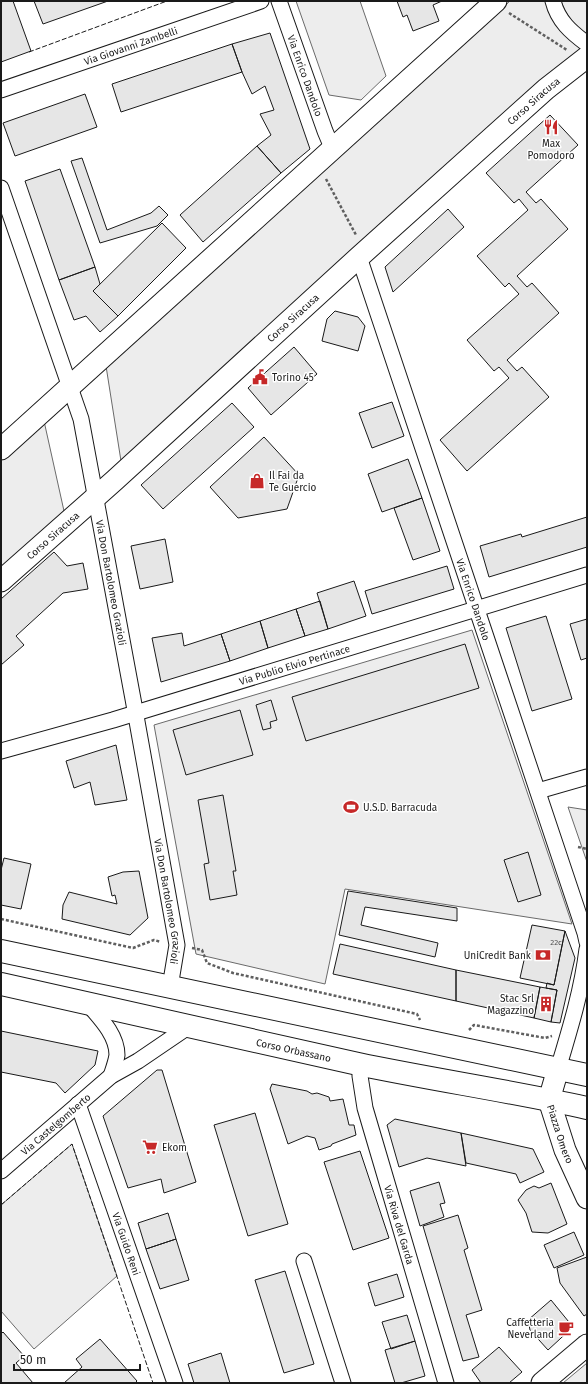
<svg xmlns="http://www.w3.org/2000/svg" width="588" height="1384" font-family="'Fira Sans',sans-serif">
  <rect width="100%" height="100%" fill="#fff"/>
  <path fill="#ededed" stroke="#6a6a6a" d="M296 1H360L386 76 361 100 329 95Z
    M510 1H547L582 48 121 461 106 366Z
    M561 1H587V35C575 26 566 16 561 1Z
    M44 421 64 511 1 568V460Z
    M472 630 572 924 345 889 325 984 196 954 154 725Z
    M568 807 587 810V862Z
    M72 1144 117 1276 34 1349 1 1311V1205Z
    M587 1363V1383H563Z"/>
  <path fill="#e6e6e6" stroke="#1a1a1a" d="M1 1H13L31 51 1 62Z
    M34 1H108L43 24Z
    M397 1H442L433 5 439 21 413 31 407 15 403 17Z
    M270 33 310 149 281 173 257 146 271 135 260 114 274 110 265 86 252 94 242 72 232 44Z
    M232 44 242 72 121 112 112 84Z
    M85 94 97 127 15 156 3 123Z
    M550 115 578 145 526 192 536 203 541 199 568 229 517 276 527 287 532 283 559 313 507 360 517 371 522 367 549 397 467 471 440 440 509 378 499 367 494 371 467 340 519 294 509 283 505 287 477 256 528 210 519 199 514 203 486 173Z
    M257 146 281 173 203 242 180 215Z
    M82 158 107 230 151 213 159 206 168 215 157 226 100 243 71 161Z
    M60 169 95 267 59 280 25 181Z
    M448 209 464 227 393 292 385 267Z
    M162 223 186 248 118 316 93 291Z
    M95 267 100 284 93 291 118 316 100 332 86 316 74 320 59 280Z
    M335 311 358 317 365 326 358 351 322 341 327 319Z
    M294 347 317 374 271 415 248 388Z
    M392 402 404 436 372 448 359 413Z
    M232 403 254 427 163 509 141 485Z
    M264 437 299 475 287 509 238 518 210 487Z
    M408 459 422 498 382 512 368 474Z
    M422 498 440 551 413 560 394 508Z
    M587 517V547L489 577 480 546 521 534 522 537Z
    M165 539 173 582 140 589 131 546Z
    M54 552 67 566 83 563 88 589 63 593 16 636 24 645 1 665V599Z
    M447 566 454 589 372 614 365 591Z
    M354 581 366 616 328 629 317 593Z
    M320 601 328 629 305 636 296 609Z
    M296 609 305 636 268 648 260 621Z
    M546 616 572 699 532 711 506 628Z
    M587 619V658L581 660 570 624Z
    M260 621 268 648 230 661 221 634Z
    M182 633 184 646 221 634 230 661 161 682 152 638Z
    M465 644 479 688 306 741 292 697Z
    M271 700 277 720 270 722 271 728 263 730 256 705Z
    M240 710 253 755 186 775 173 730Z
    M116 745 127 800 95 805 90 782 74 788 66 761Z
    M223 795 236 871H233L237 895 210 900 204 864 209 863 198 800Z
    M528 852 541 895 518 902 504 860Z
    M4 858 31 864 21 909 1 905V870Z
    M139 871 148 918 130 935 62 919 63 905 69 892 117 904 115 895 112 896 108 877 123 872Z
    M348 891 457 908V921L365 907 361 925 438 943 435 957 339 935Z
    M532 925 565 931 554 985 520 978Z
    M565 931 575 958 560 1023 551 1022 557 990 546 988 547 983 554 985Z
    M340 944 456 970V1001L333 974Z
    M456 970 540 987 534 1018 456 1001Z
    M540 987 557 990 551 1022 534 1018Z
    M1 1031 98 1051 95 1065 65 1093 56 1083 1 1072Z
    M157 1070H162L196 1182 164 1193 161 1179 128 1188 103 1116Z
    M272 1084 307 1091 312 1094 317 1093 329 1097 330 1101 343 1099 349 1125H354L356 1135 332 1144 331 1146 319 1150 315 1138 307 1136 288 1144 270 1089Z
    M255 1113 288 1224 248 1236 214 1125Z
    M395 1119 461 1133 466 1166 427 1158 399 1167 387 1125Z
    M461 1133 533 1149 544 1172 520 1183 516 1174 466 1163Z
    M360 1151 389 1238 353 1250 324 1162Z
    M439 1182 445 1203 440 1204 444 1217 420 1226 410 1191Z
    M551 1183 567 1224 548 1233 532 1232 526 1213 518 1200 526 1190 534 1186 539 1188Z
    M168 1213 176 1239 146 1249 138 1223Z
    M458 1215 468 1248 464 1250 482 1310 466 1315 479 1357 463 1361 423 1226Z
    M574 1232 584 1255 554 1268 544 1245Z
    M176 1239 189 1280 160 1289 146 1249Z
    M587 1257V1314L584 1316 560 1283 557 1268Z
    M285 1271 314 1364 284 1373 255 1280Z
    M397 1274 404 1297 375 1306 368 1283Z
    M551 1300 573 1327 548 1350 530 1330 528 1320Z
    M407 1315 415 1341 391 1349 382 1322Z
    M3 1332 24 1356 16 1363 33 1383H1V1334Z
    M100 1339 137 1381 135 1383H64L82 1367 76 1359Z
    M415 1341 425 1376 401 1383H395L385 1350Z
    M499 1347 522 1372 509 1383H481L472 1370Z
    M221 1353 230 1383H194L188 1364Z"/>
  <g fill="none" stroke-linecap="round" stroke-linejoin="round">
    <g stroke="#1a1a1a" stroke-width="17">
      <g id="street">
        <path id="s1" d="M279 1 325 131 333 150"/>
        <path d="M553 1C558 21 571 32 587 44"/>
        <path id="s2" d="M1 90 261 1"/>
        <path id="s3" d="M1 188 81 419 133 699 177 945 170 987"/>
        <path id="s4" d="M359 257 585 933 587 942"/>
        <path id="s5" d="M1 751 113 720 587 575"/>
        <path d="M538 791 587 777"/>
        <path d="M88 1004C100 1018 117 1035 117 1055 116 1062 113 1070 111 1076"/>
        <path id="s6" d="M360 1064V1076L365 1108 446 1383"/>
        <path d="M558 1069C570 1029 582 990 587 949"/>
        <path id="s7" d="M78 1104 175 1383"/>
        <path id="s8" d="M1 1171 111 1076 138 1061 188 1027"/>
        <path d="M304 1261 343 1383"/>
      </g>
    </g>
    <g stroke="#1a1a1a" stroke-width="23">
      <g id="secondary">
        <path d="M1 449 496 1"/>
        <path id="s9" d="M1 581 115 480 359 257 546 89 587 57"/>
        <path id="s10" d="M558 1069 549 1100 565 1150 587 1198"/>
        <path d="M542 1383 587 1345"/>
      </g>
    </g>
    <g stroke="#1a1a1a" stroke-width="24">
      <g id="primary">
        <path d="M1 951 587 1075"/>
        <path id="s11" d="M1 984C120 1011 239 1038 358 1064 434 1080 511 1091 587 1108"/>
      </g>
    </g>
    <path stroke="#5f5f5f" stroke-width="2.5" stroke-dasharray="3 2" stroke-linecap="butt" d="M509 13 567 50
      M326 179 356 235
      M578 847 587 849
      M1 919 133 948 154 940 161 942
      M192 948 202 950 207 963 233 973 417 1014 420 1020
      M469 1030 474 1025 545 1038 552 1036"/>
    <use href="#street" stroke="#fff" stroke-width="15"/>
    <use href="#secondary" stroke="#fff" stroke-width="21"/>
    <use href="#primary" stroke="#fff" stroke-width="22"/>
    <path stroke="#1a1a1a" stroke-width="1" stroke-dasharray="5 2" stroke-linecap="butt" d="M29 52 167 1
      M1 1205 72 1144 153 1383"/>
  </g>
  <defs>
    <g id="restaurant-bare" transform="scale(1.2)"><path d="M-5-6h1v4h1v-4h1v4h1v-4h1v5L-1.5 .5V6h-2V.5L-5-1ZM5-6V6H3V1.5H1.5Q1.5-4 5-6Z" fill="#c62828" stroke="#fff" stroke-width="2.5" paint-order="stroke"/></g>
    <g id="civic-bare" transform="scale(1.2)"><path d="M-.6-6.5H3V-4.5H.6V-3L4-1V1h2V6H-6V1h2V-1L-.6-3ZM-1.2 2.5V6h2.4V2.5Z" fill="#c62828" stroke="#fff" stroke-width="2.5" paint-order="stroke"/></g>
    <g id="shop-bare" transform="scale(1.2)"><path d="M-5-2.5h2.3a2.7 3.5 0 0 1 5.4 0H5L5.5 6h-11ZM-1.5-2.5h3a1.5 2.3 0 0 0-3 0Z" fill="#c62828" stroke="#fff" stroke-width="2.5" paint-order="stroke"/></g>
    <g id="stadium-bare" transform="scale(1.2)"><path d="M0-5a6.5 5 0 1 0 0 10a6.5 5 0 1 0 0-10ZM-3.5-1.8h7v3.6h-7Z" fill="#c62828" stroke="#fff" stroke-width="2.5" paint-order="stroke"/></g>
    <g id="bank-bare" transform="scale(1.2)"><path d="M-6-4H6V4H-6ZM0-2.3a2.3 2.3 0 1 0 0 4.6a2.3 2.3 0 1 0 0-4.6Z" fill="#c62828" stroke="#fff" stroke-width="2.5" paint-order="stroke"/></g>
    <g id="building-bare" transform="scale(1.2)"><path d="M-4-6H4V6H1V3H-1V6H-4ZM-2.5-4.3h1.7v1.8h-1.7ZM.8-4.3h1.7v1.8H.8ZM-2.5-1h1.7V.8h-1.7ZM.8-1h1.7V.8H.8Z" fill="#c62828" stroke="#fff" stroke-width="2.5" paint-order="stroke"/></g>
    <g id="supermarket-bare" transform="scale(1.2)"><path d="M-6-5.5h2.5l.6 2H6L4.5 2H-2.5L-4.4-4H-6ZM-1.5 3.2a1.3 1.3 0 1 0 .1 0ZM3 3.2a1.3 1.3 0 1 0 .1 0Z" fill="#c62828" stroke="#fff" stroke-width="2.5" paint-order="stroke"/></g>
    <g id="cafe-bare" transform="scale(1.2)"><path d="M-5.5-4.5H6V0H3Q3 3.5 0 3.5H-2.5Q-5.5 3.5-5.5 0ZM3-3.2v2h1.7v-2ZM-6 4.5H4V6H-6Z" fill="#c62828" stroke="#fff" stroke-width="2.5" paint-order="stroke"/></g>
  </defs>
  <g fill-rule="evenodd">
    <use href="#restaurant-bare" x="551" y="127"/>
    <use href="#civic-bare" x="260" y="377"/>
    <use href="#shop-bare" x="257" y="481"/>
    <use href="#stadium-bare" x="351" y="807"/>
    <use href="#bank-bare" x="543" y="955"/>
    <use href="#building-bare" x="546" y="1004"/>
    <use href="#supermarket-bare" x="150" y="1147"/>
    <use href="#cafe-bare" x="566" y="1328"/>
  </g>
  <g text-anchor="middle" stroke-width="3" stroke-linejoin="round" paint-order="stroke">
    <g font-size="8" fill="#4d4d4d">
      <text x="556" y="945">22c</text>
    </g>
    <g font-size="10" fill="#1a1a1a" stroke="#fff">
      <text dy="4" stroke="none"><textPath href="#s2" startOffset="137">Via Giovanni Zambelli</textPath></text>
      <text dy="4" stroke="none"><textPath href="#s1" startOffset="79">Via Enrico Dandolo</textPath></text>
      <text dy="4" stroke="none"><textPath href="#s9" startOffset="717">Corso Siracusa</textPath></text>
      <text dy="4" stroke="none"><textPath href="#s9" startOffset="393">Corso Siracusa</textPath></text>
      <text dy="4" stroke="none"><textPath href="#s9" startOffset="69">Corso Siracusa</textPath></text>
      <text dy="4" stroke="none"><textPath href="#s3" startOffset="411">Via Don Bartolomeo Grazioli</textPath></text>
      <text dy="4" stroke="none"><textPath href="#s4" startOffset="361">Via Enrico Dandolo</textPath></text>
      <text dy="4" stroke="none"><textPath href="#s5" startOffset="306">Via Publio Elvio Pertinace</textPath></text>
      <text dy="4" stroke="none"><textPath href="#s3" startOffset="735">Via Don Bartolomeo Grazioli</textPath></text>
      <text dy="4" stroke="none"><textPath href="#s11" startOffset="300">Corso Orbassano</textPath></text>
      <text dy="4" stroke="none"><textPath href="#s8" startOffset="72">Via Castelgomberto</textPath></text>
      <text dy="4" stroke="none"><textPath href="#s10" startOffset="68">Piazza Omero</textPath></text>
      <text dy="4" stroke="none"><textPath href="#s6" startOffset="166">Via Riva del Garda</textPath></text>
      <text dy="4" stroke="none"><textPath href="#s7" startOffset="148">Via Guido Reni</textPath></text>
    </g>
    <g font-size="10" fill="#1a1a1a" stroke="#fff" text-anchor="start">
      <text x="551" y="147" text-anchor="middle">Max<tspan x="551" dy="12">Pomodoro</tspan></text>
      <text x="272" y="381">Torino 45</text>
      <text x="269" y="479">Il Fai da<tspan x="269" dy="12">Te Guercio</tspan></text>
      <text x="363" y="811">U.S.D. Barracuda</text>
      <text x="531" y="959" text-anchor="end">UniCredit Bank</text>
      <text x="534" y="1002" text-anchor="end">Stac Srl<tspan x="534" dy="12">Magazzino</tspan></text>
      <text x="162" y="1151">Ekom</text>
      <text x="554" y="1326" text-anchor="end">Caffetteria<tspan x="554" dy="12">Neverland</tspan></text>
    </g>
  </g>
  <rect width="588" height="1384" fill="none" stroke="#1a1a1a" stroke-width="4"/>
  <path d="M14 1364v6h126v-6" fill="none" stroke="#1a1a1a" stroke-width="2"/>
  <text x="20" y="1364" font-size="12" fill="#1a1a1a" stroke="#ffffff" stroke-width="3" paint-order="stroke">50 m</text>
</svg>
